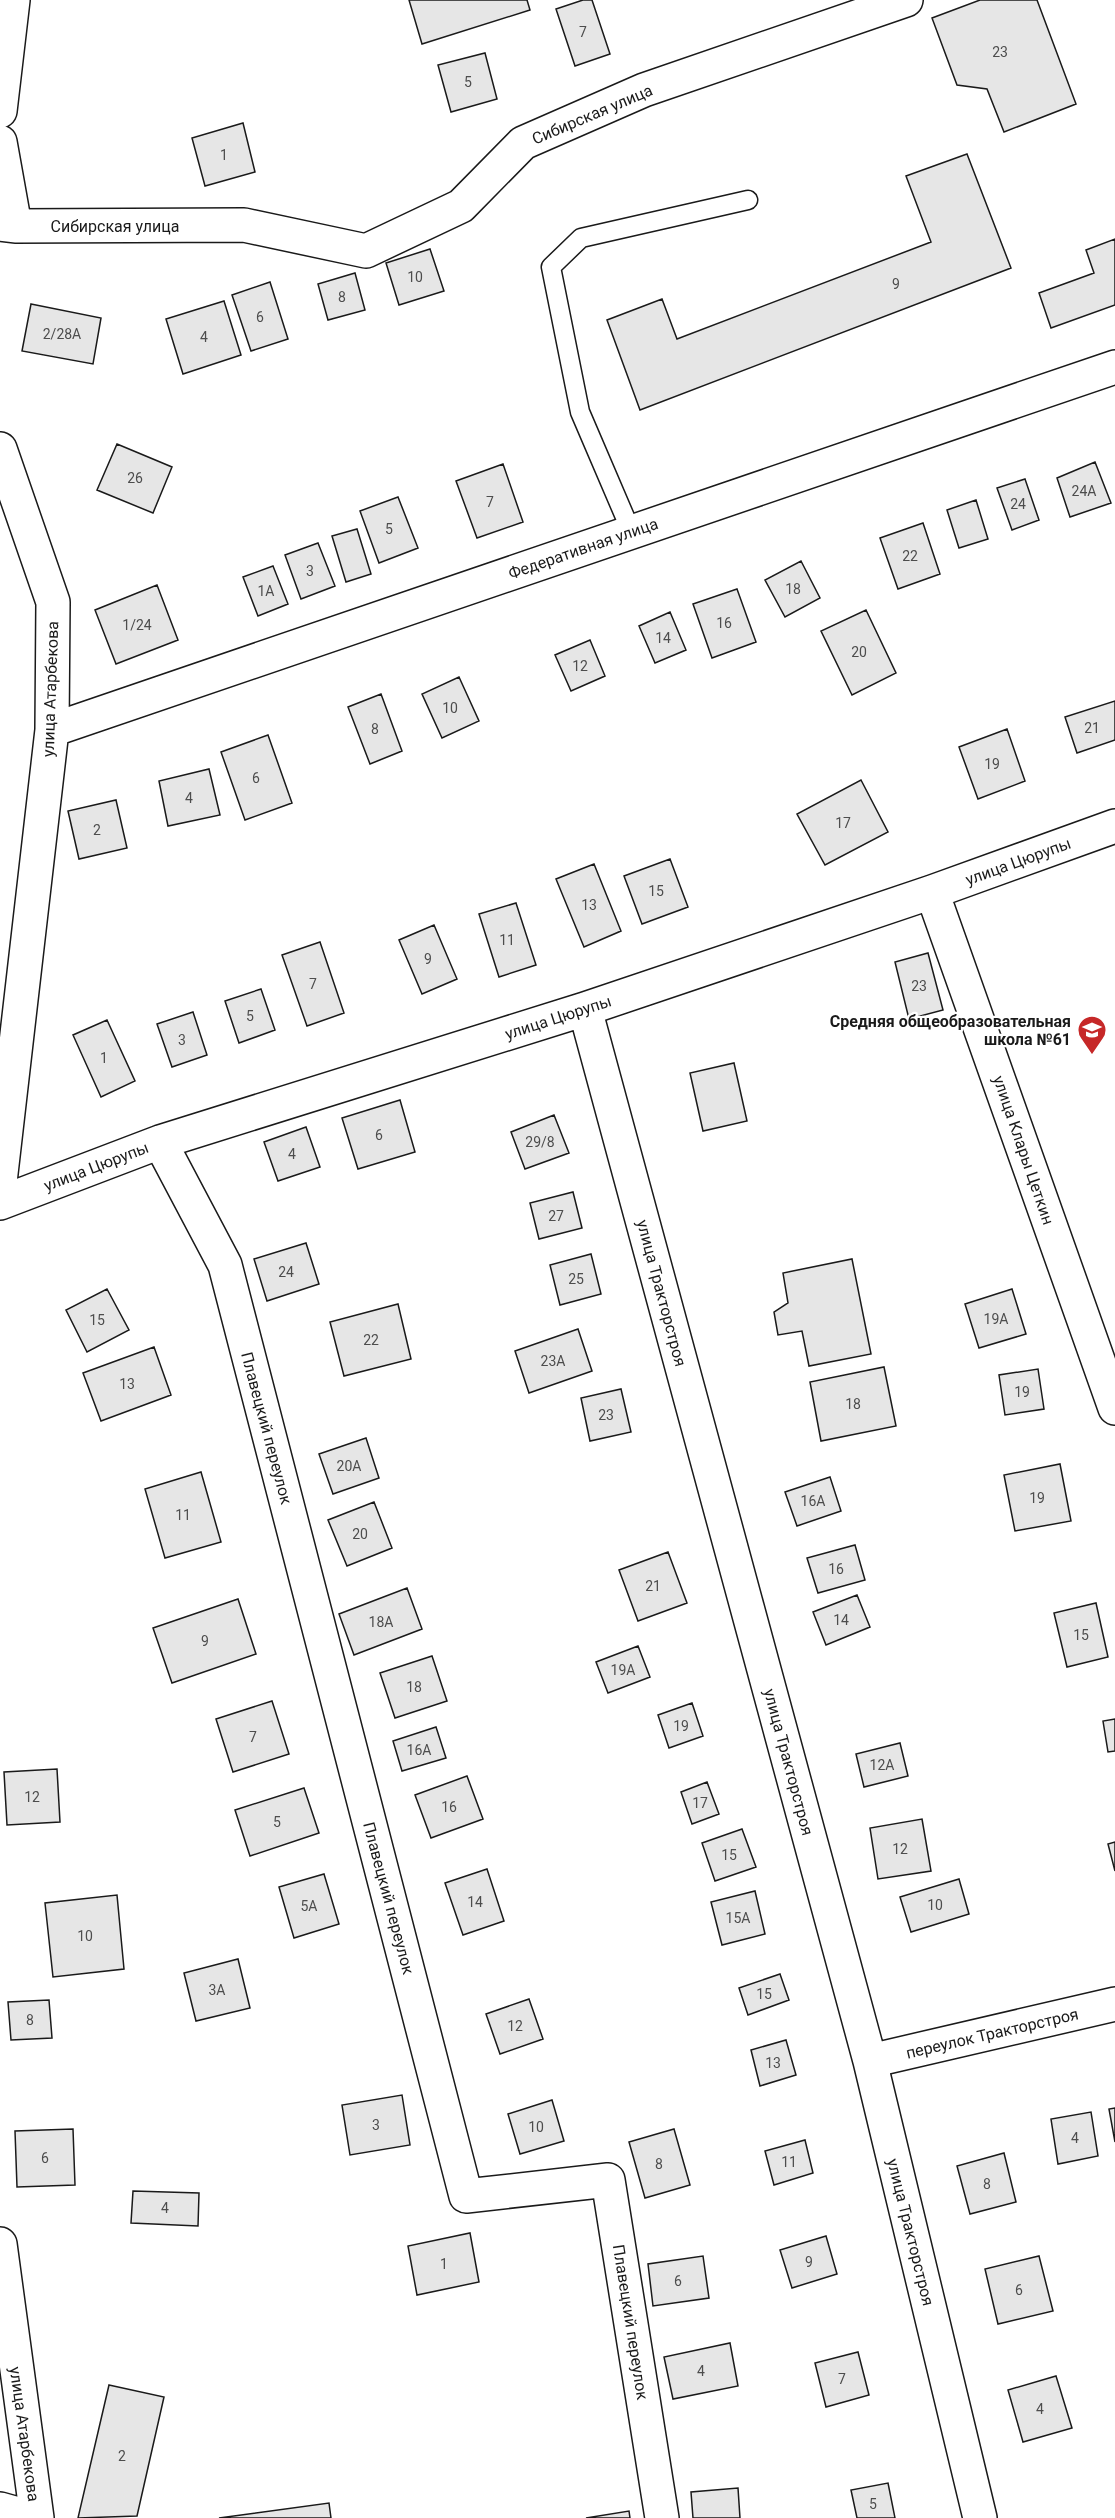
<svg xmlns="http://www.w3.org/2000/svg" width="1115" height="2518" font-family="Roboto,sans-serif">
  <rect width="100%" height="100%" fill="#fff"/>
  <path fill="#e6e6e6" stroke="#1a1a1a" stroke-width="1.5" d="M409 0H527L530 10 422 44Z
    M583 0H592L610 54 575 66 556 9Z
    M980 0H1037L1076 104 1004 132 987 89 957 85 932 18Z
    M485 53 497 99 451 112 438 65Z
    M243 123 255 172 205 186 192 138Z
    M967 154 1011 268 640 410 607 320 662 299 677 339 931 242 906 176Z
    M1115 239V305L1051 328 1039 293 1094 273 1086 250Z
    M430 249 444 291 399 305 386 263Z
    M355 273 365 310 328 320 318 284Z
    M270 282 288 339 251 351 232 295Z
    M224 301 241 355 183 374 166 319Z
    M31 304 101 318 93 364 22 351Z
    M117 444 172 467 153 513 97 490Z
    M1095 462 1111 503 1070 517 1057 478Z
    M503 464 523 522 477 538 456 481Z
    M1025 479 1039 520 1012 530 997 488Z
    M398 497 418 548 379 563 360 511Z
    M976 500 988 539 959 548 947 510Z
    M923 523 940 574 898 589 880 538Z
    M357 529 371 574 346 582 332 536Z
    M318 543 335 586 301 599 285 555Z
    M801 561 820 598 785 617 765 580Z
    M273 566 288 604 258 616 243 577Z
    M157 585 178 640 116 664 95 610Z
    M737 589 756 642 712 658 693 604Z
    M866 610 896 673 852 695 821 631Z
    M670 612 686 650 655 663 639 626Z
    M590 640 605 676 571 691 555 655Z
    M459 677 479 721 442 738 422 694Z
    M381 694 402 751 370 764 348 707Z
    M1115 701V740L1077 753 1065 717Z
    M1007 729 1025 781 978 799 959 747Z
    M268 735 292 803 245 820 221 752Z
    M209 769 220 815 168 826 159 781Z
    M861 780 888 832 825 865 797 814Z
    M116 800 127 848 79 859 68 811Z
    M670 859 688 907 642 924 624 876Z
    M594 864 621 931 584 947 556 879Z
    M516 903 536 965 499 977 479 914Z
    M434 925 457 979 422 994 399 940Z
    M320 942 344 1013 307 1026 282 955Z
    M928 953 943 1010 909 1019 895 962Z
    M261 989 275 1030 239 1043 225 1001Z
    M193 1012 207 1055 172 1067 157 1024Z
    M107 1020 135 1081 101 1097 73 1035Z
    M734 1063 747 1121 703 1131 690 1073Z
    M400 1100 415 1152 358 1169 342 1118Z
    M554 1115 569 1153 525 1169 511 1132Z
    M306 1127 320 1167 278 1181 264 1142Z
    M573 1192 582 1228 539 1239 530 1203Z
    M306 1243 319 1284 267 1301 254 1259Z
    M591 1254 601 1294 560 1305 550 1265Z
    M852 1259 871 1354 809 1366 802 1331 778 1335 774 1312 788 1303 783 1273Z
    M107 1289 129 1330 87 1352 66 1310Z
    M1012 1289 1026 1334 979 1348 965 1304Z
    M398 1304 411 1359 344 1376 330 1322Z
    M578 1329 592 1371 529 1393 515 1351Z
    M154 1347 171 1395 101 1421 83 1373Z
    M884 1367 896 1426 821 1441 810 1382Z
    M1038 1369 1044 1409 1005 1415 999 1375Z
    M621 1389 631 1432 590 1441 581 1398Z
    M366 1438 379 1478 333 1494 319 1454Z
    M1060 1464 1071 1521 1015 1531 1004 1475Z
    M201 1472 221 1542 165 1558 145 1489Z
    M830 1477 841 1511 797 1526 785 1492Z
    M374 1502 392 1548 347 1566 328 1520Z
    M855 1545 865 1580 818 1593 807 1558Z
    M668 1552 687 1603 638 1621 619 1570Z
    M407 1588 422 1629 354 1655 339 1614Z
    M857 1595 870 1627 826 1645 813 1612Z
    M238 1599 256 1654 172 1683 153 1628Z
    M1096 1603 1108 1657 1067 1667 1054 1613Z
    M638 1646 650 1677 608 1693 596 1662Z
    M432 1656 447 1701 395 1718 380 1673Z
    M272 1701 289 1754 233 1772 216 1719Z
    M692 1703 703 1736 669 1748 658 1715Z
    M1115 1719V1751L1108 1752 1103 1721Z
    M436 1727 446 1758 402 1771 393 1741Z
    M900 1743 908 1776 864 1787 856 1754Z
    M57 1769 60 1822 7 1825 4 1772Z
    M467 1776 483 1819 431 1838 415 1795Z
    M707 1782 719 1814 692 1824 681 1792Z
    M304 1788 319 1833 250 1856 235 1810Z
    M922 1819 931 1871 878 1879 870 1828Z
    M742 1829 756 1867 715 1881 702 1843Z
    M1115 1842V1871L1108 1844Z
    M487 1869 504 1921 463 1935 445 1883Z
    M324 1874 339 1924 294 1938 279 1887Z
    M959 1879 969 1914 911 1932 900 1897Z
    M755 1891 765 1934 722 1945 711 1902Z
    M117 1895 124 1969 53 1977 45 1903Z
    M238 1959 250 2008 196 2021 184 1973Z
    M780 1974 789 2000 748 2015 739 1988Z
    M529 1999 543 2039 500 2054 486 2014Z
    M49 2000 52 2038 11 2040 8 2002Z
    M786 2040 796 2075 760 2086 751 2050Z
    M402 2095 410 2145 350 2155 342 2105Z
    M552 2100 564 2141 520 2154 508 2114Z
    M1115 2108V2142L1109 2109Z
    M1091 2112 1098 2156 1058 2164 1051 2119Z
    M73 2129 75 2185 17 2187 15 2131Z
    M674 2129 690 2185 645 2198 629 2142Z
    M805 2140 813 2173 774 2185 765 2151Z
    M1004 2153 1016 2202 970 2214 957 2166Z
    M133 2191 199 2193 198 2226 131 2223Z
    M470 2233 479 2282 417 2295 408 2246Z
    M826 2236 837 2274 792 2288 780 2250Z
    M703 2256 709 2298 653 2306 648 2264Z
    M1039 2256 1053 2311 998 2324 985 2269Z
    M730 2343 738 2386 673 2399 664 2357Z
    M858 2352 869 2395 826 2407 815 2363Z
    M1056 2376 1072 2428 1023 2442 1008 2390Z
    M109 2385 164 2397 137 2516 78 2518Z
    M888 2483 895 2518H857L851 2490Z
    M738 2488 740 2518H693L691 2492Z
    M329 2503 331 2518H219Z
    M629 2511 630 2518H586Z"/>
  <g fill="none" stroke-linecap="round" stroke-linejoin="round">
    <g stroke="#1a1a1a" stroke-width="21">
      <path id="lane" d="M631 531 580 412 551 267 581 238 748 200"/>
    </g>
    <g stroke="#1a1a1a" stroke-width="36">
      <path id="street" d="M0 111 13 0
        M0 142 15 226
        M0 224 15 226 244 225 366 251 461 206 523 143 644 90 906 0
        M0 449 53 602 52 730 0 1182
        M52 730 1115 367
        M932 892 1115 1408
        M585 1009 870 2061 980 2518
        M160 1142 225 1265 466 2196 608 2180 662 2518
        M0 1203 160 1142 585 1009 932 892 1115 826
        M870 2061 1115 2004
        M0 2244 37 2518
        M0 2509 32 2518"/>
    </g>
    <use href="#lane" stroke="#fff" stroke-width="18"/>
    <use href="#street" stroke="#fff" stroke-width="33"/>
  </g>
  <defs>
    <g id="school-pin" transform="scale(1.5)"><path d="M0 17L-7.5 6A9.5 9.5 0 1 1 7.5 6Z" fill="#c62828" stroke="#fff"/><path d="M0-5L7-2L0 1L-7-2ZM-4 1L0 2.5L4 1V4Q0 6-4 4Z" fill="#fff"/></g>
  </defs>
  <g fill-rule="evenodd">
    <use href="#school-pin" x="1092" y="1030"/>
  </g>
  <g text-anchor="middle" stroke-width="4.5" stroke-linejoin="round" paint-order="stroke">
    <g font-size="14" fill="#4d4d4d">
      <text x="583" y="37">7</text>
      <text x="1000" y="57">23</text>
      <text x="468" y="87">5</text>
      <text x="224" y="160">1</text>
      <text x="415" y="282">10</text>
      <text x="896" y="289">9</text>
      <text x="342" y="302">8</text>
      <text x="260" y="322">6</text>
      <text x="62" y="339">2/28А</text>
      <text x="204" y="342">4</text>
      <text x="135" y="483">26</text>
      <text x="1084" y="496">24А</text>
      <text x="490" y="507">7</text>
      <text x="1018" y="509">24</text>
      <text x="389" y="534">5</text>
      <text x="910" y="561">22</text>
      <text x="310" y="576">3</text>
      <text x="793" y="594">18</text>
      <text x="266" y="596">1А</text>
      <text x="724" y="628">16</text>
      <text x="137" y="630">1/24</text>
      <text x="663" y="643">14</text>
      <text x="859" y="657">20</text>
      <text x="580" y="671">12</text>
      <text x="450" y="713">10</text>
      <text x="1092" y="733">21</text>
      <text x="375" y="734">8</text>
      <text x="992" y="769">19</text>
      <text x="256" y="783">6</text>
      <text x="189" y="803">4</text>
      <text x="843" y="828">17</text>
      <text x="97" y="835">2</text>
      <text x="656" y="896">15</text>
      <text x="589" y="910">13</text>
      <text x="507" y="945">11</text>
      <text x="428" y="964">9</text>
      <text x="313" y="989">7</text>
      <text x="919" y="991">23</text>
      <text x="250" y="1021">5</text>
      <text x="182" y="1045">3</text>
      <text x="104" y="1063">1</text>
      <text x="379" y="1140">6</text>
      <text x="540" y="1147">29/8</text>
      <text x="292" y="1159">4</text>
      <text x="556" y="1221">27</text>
      <text x="286" y="1277">24</text>
      <text x="576" y="1284">25</text>
      <text x="996" y="1324">19А</text>
      <text x="97" y="1325">15</text>
      <text x="371" y="1345">22</text>
      <text x="553" y="1366">23А</text>
      <text x="127" y="1389">13</text>
      <text x="1022" y="1397">19</text>
      <text x="853" y="1409">18</text>
      <text x="606" y="1420">23</text>
      <text x="349" y="1471">20А</text>
      <text x="1037" y="1503">19</text>
      <text x="813" y="1506">16А</text>
      <text x="183" y="1520">11</text>
      <text x="360" y="1539">20</text>
      <text x="836" y="1574">16</text>
      <text x="653" y="1591">21</text>
      <text x="841" y="1625">14</text>
      <text x="381" y="1627">18А</text>
      <text x="1081" y="1640">15</text>
      <text x="205" y="1646">9</text>
      <text x="623" y="1675">19А</text>
      <text x="414" y="1692">18</text>
      <text x="681" y="1731">19</text>
      <text x="253" y="1742">7</text>
      <text x="419" y="1755">16А</text>
      <text x="882" y="1770">12А</text>
      <text x="32" y="1802">12</text>
      <text x="700" y="1808">17</text>
      <text x="449" y="1812">16</text>
      <text x="277" y="1827">5</text>
      <text x="900" y="1854">12</text>
      <text x="729" y="1860">15</text>
      <text x="475" y="1907">14</text>
      <text x="935" y="1910">10</text>
      <text x="309" y="1911">5А</text>
      <text x="738" y="1923">15А</text>
      <text x="85" y="1941">10</text>
      <text x="217" y="1995">3А</text>
      <text x="764" y="1999">15</text>
      <text x="30" y="2025">8</text>
      <text x="515" y="2031">12</text>
      <text x="773" y="2068">13</text>
      <text x="376" y="2130">3</text>
      <text x="536" y="2132">10</text>
      <text x="1075" y="2143">4</text>
      <text x="45" y="2163">6</text>
      <text x="789" y="2167">11</text>
      <text x="659" y="2169">8</text>
      <text x="987" y="2189">8</text>
      <text x="165" y="2213">4</text>
      <text x="809" y="2267">9</text>
      <text x="444" y="2269">1</text>
      <text x="678" y="2286">6</text>
      <text x="1019" y="2295">6</text>
      <text x="701" y="2376">4</text>
      <text x="842" y="2384">7</text>
      <text x="1040" y="2414">4</text>
      <text x="122" y="2461">2</text>
      <text x="873" y="2509">5</text>
    </g>
    <g font-size="16" fill="#1a1a1a" stroke="#fff">
      <text transform="translate(592 114) rotate(-23)" y="6">Сибирская улица</text>
      <text x="115" y="232">Сибирская улица</text>
      <text transform="translate(583 548) rotate(-19)" y="6">Федеративная улица</text>
      <text transform="translate(50 689) rotate(-88)" y="6">улица Атарбекова</text>
      <text transform="translate(1018 861) rotate(-20)" y="6">улица Цюрупы</text>
      <text transform="translate(558 1017) rotate(-18)" y="6">улица Цюрупы</text>
      <text transform="translate(1024 1150) rotate(71)" y="6">улица Клары Цеткин</text>
      <text transform="translate(96 1166) rotate(-21)" y="6">улица Цюрупы</text>
      <text transform="translate(662 1293) rotate(75)" y="6">улица Тракторстроя</text>
      <text transform="translate(267 1428) rotate(75)" y="6">Плавецкий переулок</text>
      <text transform="translate(789 1762) rotate(75)" y="6">улица Тракторстроя</text>
      <text transform="translate(389 1898) rotate(75)" y="6">Плавецкий переулок</text>
      <text transform="translate(992 2033) rotate(-13)" y="6">переулок Тракторстроя</text>
      <text transform="translate(911 2232) rotate(76)" y="6">улица Тракторстроя</text>
      <text transform="translate(631 2322) rotate(81)" y="6">Плавецкий переулок</text>
      <text transform="translate(25 2434) rotate(82)" y="6">улица Атарбекова</text>
    </g>
    <g font-size="16" font-weight="bold" fill="#1a1a1a" stroke="#fff" text-anchor="end">
      <text x="1071" y="1027">Средняя общеобразовательная<tspan x="1071" dy="18">школа №61</tspan></text>
    </g>
  </g>
</svg>
